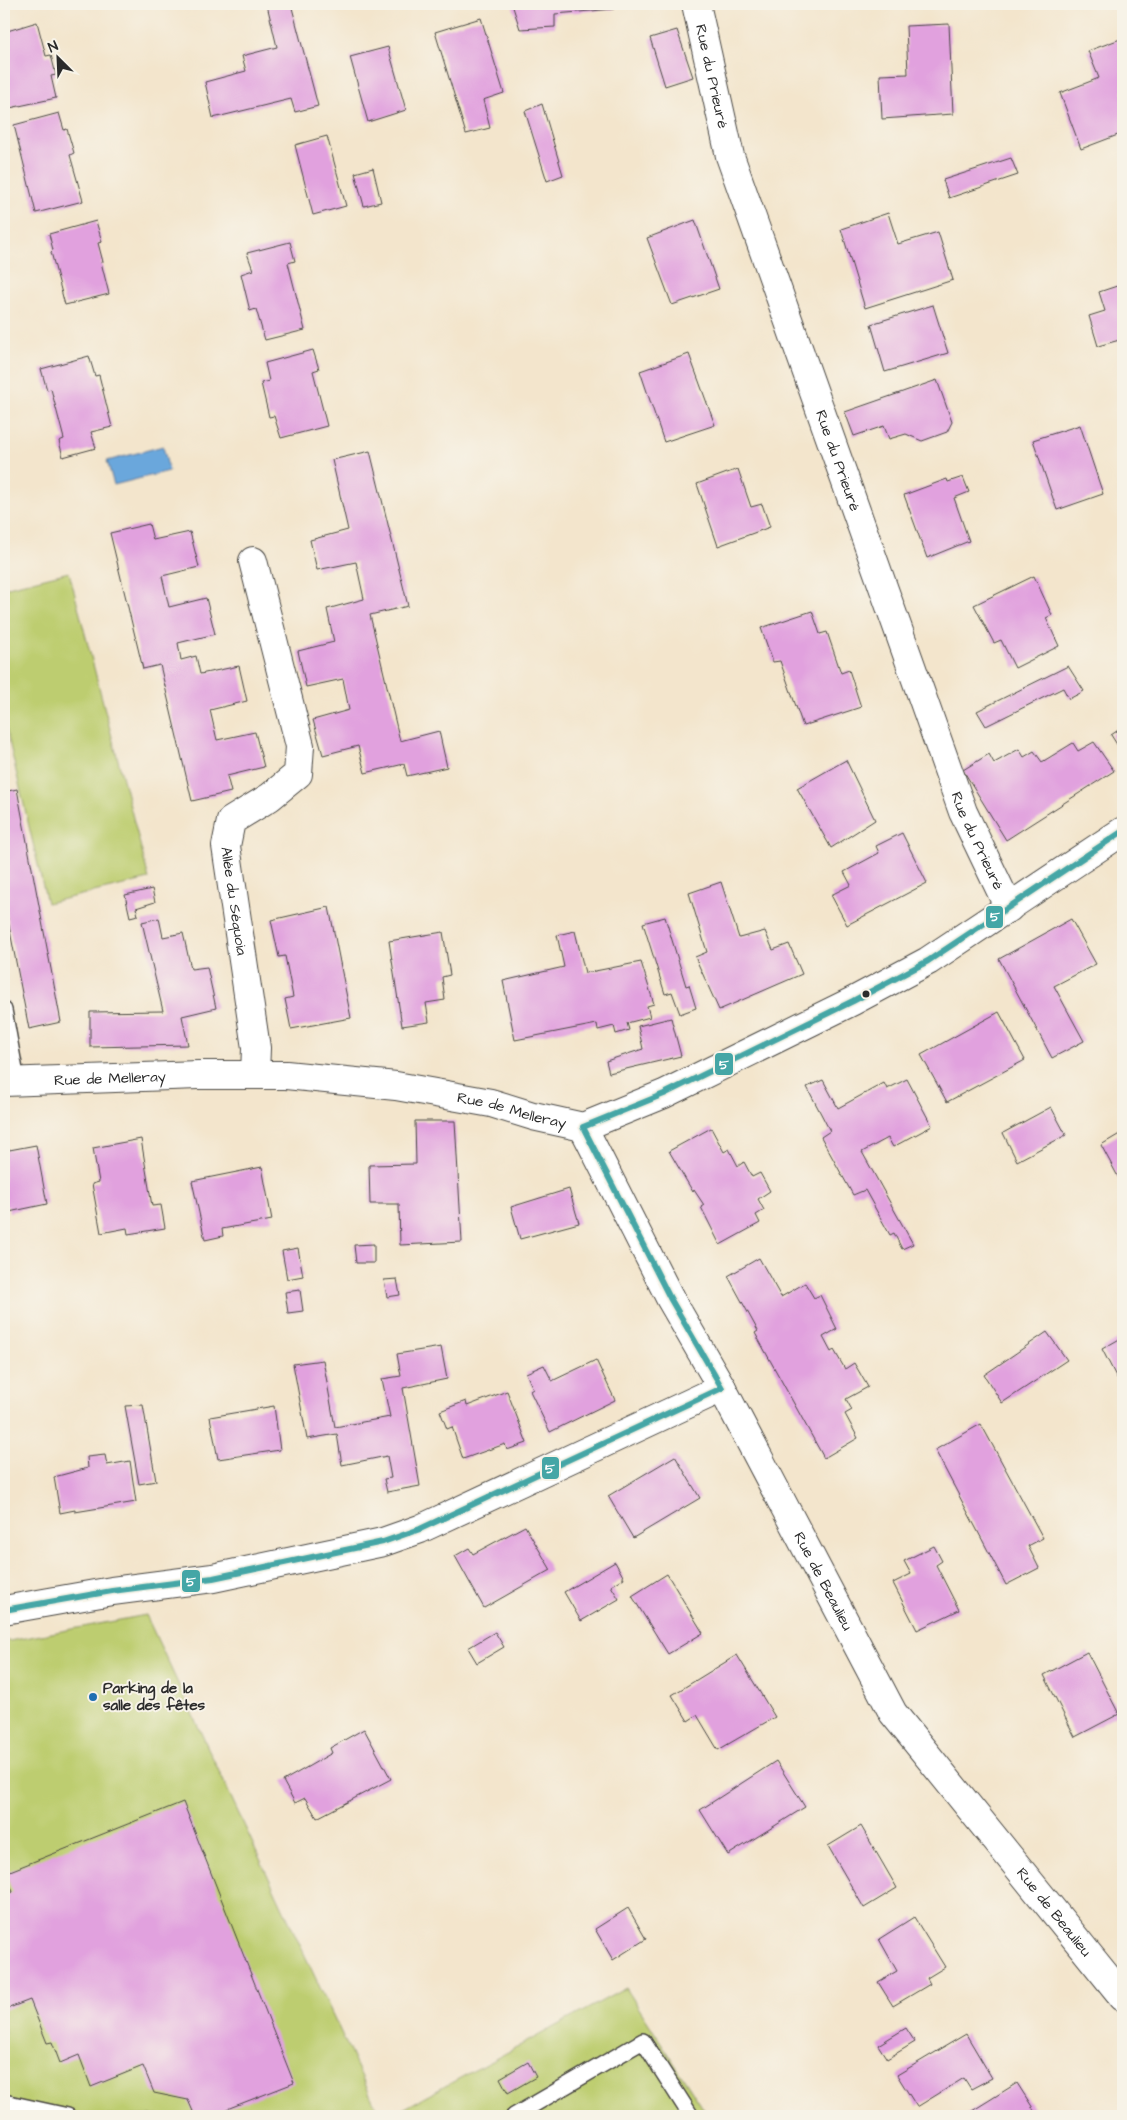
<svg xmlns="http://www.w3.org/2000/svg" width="1127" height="2120" font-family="'Architects Daughter',sans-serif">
  <rect width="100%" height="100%" fill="#f7f3e8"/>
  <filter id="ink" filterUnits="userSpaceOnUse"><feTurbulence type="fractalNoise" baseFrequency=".02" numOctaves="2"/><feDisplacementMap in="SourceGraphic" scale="10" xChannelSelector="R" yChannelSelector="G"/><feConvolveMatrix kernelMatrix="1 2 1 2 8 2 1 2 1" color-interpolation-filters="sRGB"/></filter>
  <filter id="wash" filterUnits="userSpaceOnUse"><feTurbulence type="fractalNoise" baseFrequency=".0096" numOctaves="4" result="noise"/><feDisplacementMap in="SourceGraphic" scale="20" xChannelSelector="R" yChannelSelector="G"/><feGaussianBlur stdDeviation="1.12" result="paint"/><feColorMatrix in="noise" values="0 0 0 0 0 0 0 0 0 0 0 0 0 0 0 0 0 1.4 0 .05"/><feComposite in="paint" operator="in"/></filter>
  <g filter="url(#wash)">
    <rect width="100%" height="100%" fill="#f3e5cc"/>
    <path fill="#bdcd6f" stroke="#747c4d" d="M69 572 149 879 47 903 4 720V588Z
      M146 1615 380 2116H4V1642Z
      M626 1988 708 2116H390Z"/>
    <path fill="#6aa7dc" stroke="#4a6984" d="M163 446 169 471 114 485 107 461Z"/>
    <g id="blocks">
      <path fill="#e1a1de" d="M273 4H291L318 106 295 112 291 99 213 118 205 82 246 71 242 56 277 47 267 5Z
        M512 4H613L614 9 555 14V27L520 29Z
        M481 18 504 93 483 100 490 128 466 134 435 32Z
        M37 22 46 56 51 55 56 75 51 76 56 98 10 108 4 89V32Z
        M949 24 953 114 882 119 880 75 908 74 906 26Z
        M677 30 693 77 665 86 650 38Z
        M1123 38V133L1081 149 1060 93 1099 78 1088 51Z
        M388 47 406 110 368 122 350 57Z
        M542 104 563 175 547 181 525 111Z
        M59 113 64 130 67 129 74 153 70 155 83 201 36 213 14 125Z
        M327 136 346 206 313 215 295 145Z
        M1011 158 1018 175 949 198 943 180Z
        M373 168 381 202 364 206 355 173Z
        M888 213 898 244 938 232 953 280 865 308 841 229Z
        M695 220 719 289 672 305 647 238Z
        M96 221 102 242 98 243 103 262H101L109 294 65 305 51 252 53 250 49 234Z
        M290 242 295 261 288 263 305 330 265 340 256 309 250 311 241 274 253 270 247 253Z
        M1123 284V339L1098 346 1089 316 1105 311 1099 292Z
        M933 305 948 353 885 372 871 324Z
        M313 350 319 369 313 371 327 426 281 438 274 416 269 417 261 383 269 381 265 363Z
        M689 354 715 425 664 442 640 371Z
        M89 356 95 376 99 375 112 427 91 432 96 448 63 457 59 441 64 439 51 389 47 390 41 369Z
        M937 380 952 422 947 432 922 441 906 434 889 439 884 426 854 436 845 412Z
        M1080 425 1103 494 1057 510 1033 440Z
        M370 451 408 606 370 615 400 741 439 731 447 767 407 776 404 764 365 773 358 746 323 755 313 720 349 710 343 679 306 687 298 651 334 642 327 609 364 599 356 562 317 570 310 540 348 530 332 460Z
        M738 469 751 507 762 504 770 527 718 546 697 484Z
        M963 477 969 492 954 498 969 541 927 558 904 495 947 479 948 482Z
        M149 524 153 540 190 532 199 567 162 576 169 607 206 598 215 634 178 643 181 660 196 656 200 674 239 666 247 701 210 710 217 740 255 732 264 767 227 776 231 792 192 801 160 665 143 669 110 533Z
        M1034 576 1052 615 1046 618 1059 646 1015 668 1001 640 994 643 974 605Z
        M812 611 820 634 827 632 841 673 849 670 861 707 803 726 780 661 773 662 761 628Z
        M1068 666 1084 691 1069 699 1063 688 986 726 977 711Z
        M1123 727V754L1111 735Z
        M1094 742 1114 771 1006 840 963 770 989 754 994 763 1019 749 1024 757 1034 751 1042 762 1073 743 1078 751Z
        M846 760 875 820 831 848 797 788Z
        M17 789 61 1022 29 1029 4 900V792Z
        M902 833 927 883 847 925 831 895 851 885 844 872 879 853 876 846Z
        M721 882 739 938 765 931 773 950 789 944 802 974 719 1010 695 957 707 952 689 893Z
        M152 889 155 902 136 908 138 915 130 917 125 895Z
        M329 907 351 1018 291 1029 285 999 293 997 285 956 279 957 271 920Z
        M665 917 686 986 689 985 696 1008 680 1014 672 992 665 994 643 923Z
        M159 918 163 937 183 933 191 969 207 967 216 1008 182 1016 188 1045 90 1047V1012L163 1011 142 922Z
        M1071 919 1096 964 1054 986 1084 1041 1052 1058 999 959Z
        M575 931 585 973 641 962 654 1004 647 1006 650 1017 627 1023 629 1030 616 1034 614 1026 598 1030 597 1024 515 1040 503 981 564 967 557 935Z
        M443 932 450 975 442 977 445 1000 426 1003 429 1022 402 1026 389 941Z
        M999 1012 1025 1060 947 1102 921 1055Z
        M671 1018 681 1056 609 1073 606 1061 643 1049 638 1026Z
        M907 1079 932 1126 893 1147 888 1138 862 1152 913 1244 902 1249 894 1233 890 1235 865 1190 853 1195 821 1137 830 1131 807 1087 823 1080 838 1108 884 1083 887 1089Z
        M1051 1107 1066 1135 1017 1161 1003 1133Z
        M415 1121H455L462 1242 400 1245 399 1204H370L369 1165 416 1164Z
        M711 1128 724 1152 729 1149 738 1166 744 1162 752 1177 760 1173 770 1191 758 1199 764 1210 756 1215 760 1223 720 1245 701 1207 704 1205 694 1190 693 1192 669 1151Z
        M1123 1132V1186L1101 1145Z
        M141 1139 152 1206 161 1205 165 1228 128 1234 127 1228 101 1233 92 1184 99 1182 93 1148Z
        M36 1145 47 1204 9 1212 8 1206 4 1207V1151Z
        M262 1167 272 1220 222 1229 223 1236 205 1240 192 1181Z
        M569 1189 579 1223 520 1239 511 1207Z
        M374 1244V1263H356L354 1245Z
        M298 1248 303 1276 287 1279 282 1251Z
        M759 1258 781 1297 805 1283 814 1298 820 1295 837 1329 823 1337 831 1352 834 1350 845 1369 854 1363 868 1387 846 1399 852 1410 845 1414 858 1438 824 1458 755 1333 758 1331 728 1276Z
        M397 1279 400 1295 387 1297 384 1280Z
        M300 1290 303 1311 288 1313 285 1292Z
        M1047 1332 1067 1360 1002 1403 984 1375Z
        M1123 1337V1390L1102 1349Z
        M441 1347 447 1379 403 1388 420 1486 387 1492 384 1479 391 1478 387 1456 342 1465 337 1434 307 1439 293 1364 323 1360 335 1427 390 1417 382 1379 401 1376 397 1354Z
        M596 1360 615 1400 550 1432 530 1391 533 1389 526 1373 544 1365 552 1381Z
        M507 1391 527 1443 507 1450 505 1444 463 1459 452 1427 447 1429 440 1411 466 1401 467 1406Z
        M143 1405 156 1481 139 1484 125 1406Z
        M274 1406 280 1450 218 1459 210 1417Z
        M981 1424 1043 1538 1028 1546 1039 1568 1006 1585 935 1450Z
        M105 1455 107 1465 130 1461 136 1502 75 1512V1510L60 1513 54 1477 88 1468 87 1457Z
        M675 1456 700 1498 633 1538 608 1496Z
        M525 1526 551 1570 484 1608 455 1556 469 1548 473 1554Z
        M934 1546 942 1561 936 1565 959 1610 917 1630 893 1583 911 1574 904 1561Z
        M615 1562 624 1578 611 1586 619 1599 581 1621 564 1592Z
        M667 1574 703 1633 668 1654 632 1596Z
        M495 1632 504 1647 477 1663 468 1648Z
        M1087 1652 1119 1714 1075 1737 1044 1675Z
        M737 1655 775 1717 718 1750 697 1715 688 1721 672 1695Z
        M364 1729 391 1779 317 1818 305 1798 295 1803 283 1781 332 1753 330 1748Z
        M776 1761 805 1807 728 1855 700 1810Z
        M183 1802 294 2083 209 2116H195L188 2100 154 2093 143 2066 91 2087 79 2055 60 2063 52 2042 47 2043 30 2000 4 2010V1895L13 1892 5 1873Z
        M861 1826 897 1888 864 1908 828 1846Z
        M628 1908 646 1939 613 1960 595 1929Z
        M914 1917 945 1967 927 1978 930 1984 893 2006 878 1982 897 1971 879 1939Z
        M906 2028 915 2042 887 2059 878 2045Z
        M966 2034 992 2078 971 2089 964 2078 917 2107 897 2075Z
        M528 2062 536 2077 508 2093 500 2078Z
        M1017 2083 1038 2116H964Z"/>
    </g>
  </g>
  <g filter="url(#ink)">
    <use href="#blocks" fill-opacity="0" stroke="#494743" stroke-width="1"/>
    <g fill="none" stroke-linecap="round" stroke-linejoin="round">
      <g stroke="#494743" stroke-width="18">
        <path id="lane" d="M4 1010 17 1081
          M4 2102 68 2116
          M514 2116 643 2041 691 2116"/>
      </g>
      <g stroke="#494743" stroke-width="30">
        <g id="street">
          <path id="s1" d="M696 4 730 156 963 812 1009 908"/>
          <path id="s2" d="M253 561 300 746 298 774 270 797 231 821 226 846 256 1048 255 1074"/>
        </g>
      </g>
      <g stroke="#494743" stroke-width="30">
        <g id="secondary">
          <path id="s3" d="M4 1082 198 1075H286L396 1086 491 1103 533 1116 583 1127 664 1094 853 1001 928 961 1123 831"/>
          <path id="s4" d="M583 1127 670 1298 722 1388 893 1713 1123 1997"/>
          <path d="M4 1610 112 1591 213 1578 383 1542 420 1529 722 1388"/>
        </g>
      </g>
      <use href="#lane" stroke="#fff" stroke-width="15"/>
      <use href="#street" stroke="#fff" stroke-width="28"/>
      <use href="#secondary" stroke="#fff" stroke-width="28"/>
      <g stroke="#f7f3e8" stroke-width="10">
        <path id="bus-1" d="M583 1127 664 1094 853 1001 928 961 1123 831
          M583 1127 670 1298 722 1388
          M4 1610 112 1591 213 1578 383 1542 420 1529 722 1388"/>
      </g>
      <use href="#bus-1" stroke="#44a6a6" stroke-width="6"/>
    </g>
  </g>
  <circle fill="#2b2b2b" stroke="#f7f3e8" stroke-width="2" cx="866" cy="994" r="4.5"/>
  <circle fill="#1f6fb2" stroke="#f7f3e8" stroke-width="2" cx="93" cy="1697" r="5"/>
  <g text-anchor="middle" stroke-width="4" stroke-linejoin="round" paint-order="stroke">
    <g font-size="15" fill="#2b2b2b" stroke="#f7f3e8">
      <text dy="5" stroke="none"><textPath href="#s1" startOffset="74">Rue du Prieuré</textPath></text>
      <text dy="5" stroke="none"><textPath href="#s1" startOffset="479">Rue du Prieuré</textPath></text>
      <text dy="5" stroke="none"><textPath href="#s1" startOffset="884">Rue du Prieuré</textPath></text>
      <text dy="5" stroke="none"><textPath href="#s2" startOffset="382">Allée du Séquoia</textPath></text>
      <text dy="5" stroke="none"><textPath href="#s3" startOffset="106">Rue de Melleray</textPath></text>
      <text dy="5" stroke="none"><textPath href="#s3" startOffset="511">Rue de Melleray</textPath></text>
      <text dy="5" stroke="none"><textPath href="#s4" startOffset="514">Rue de Beaulieu</textPath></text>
      <text dy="5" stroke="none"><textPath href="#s4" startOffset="919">Rue de Beaulieu</textPath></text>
    </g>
    <g font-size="15" font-weight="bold" fill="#2b2b2b" stroke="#f7f3e8" text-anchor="start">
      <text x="103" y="1693">Parking de la<tspan x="103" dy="17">salle des fêtes</tspan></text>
    </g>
  </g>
  <g stroke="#f7f3e8" stroke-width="2">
    <rect x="985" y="905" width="19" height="24" rx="5" fill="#44a6a6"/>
    <rect x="714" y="1052" width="20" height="24" rx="5" fill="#44a6a6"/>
    <rect x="541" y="1456" width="19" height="24" rx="5" fill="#44a6a6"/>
    <rect x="181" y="1569" width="20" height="24" rx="5" fill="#44a6a6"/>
  </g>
  <g font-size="14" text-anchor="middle" font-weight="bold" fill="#fff">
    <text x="995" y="921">5</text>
    <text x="724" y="1069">5</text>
    <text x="550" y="1473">5</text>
    <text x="191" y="1586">5</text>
  </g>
  <rect width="1127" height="2120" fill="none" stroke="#f7f3e8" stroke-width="20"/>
  <g transform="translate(58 58) rotate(336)" stroke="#f7f3e8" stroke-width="4" paint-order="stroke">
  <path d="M0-4L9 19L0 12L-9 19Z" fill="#2b2b2b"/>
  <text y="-8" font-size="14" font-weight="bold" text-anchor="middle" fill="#2b2b2b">N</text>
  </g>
</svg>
